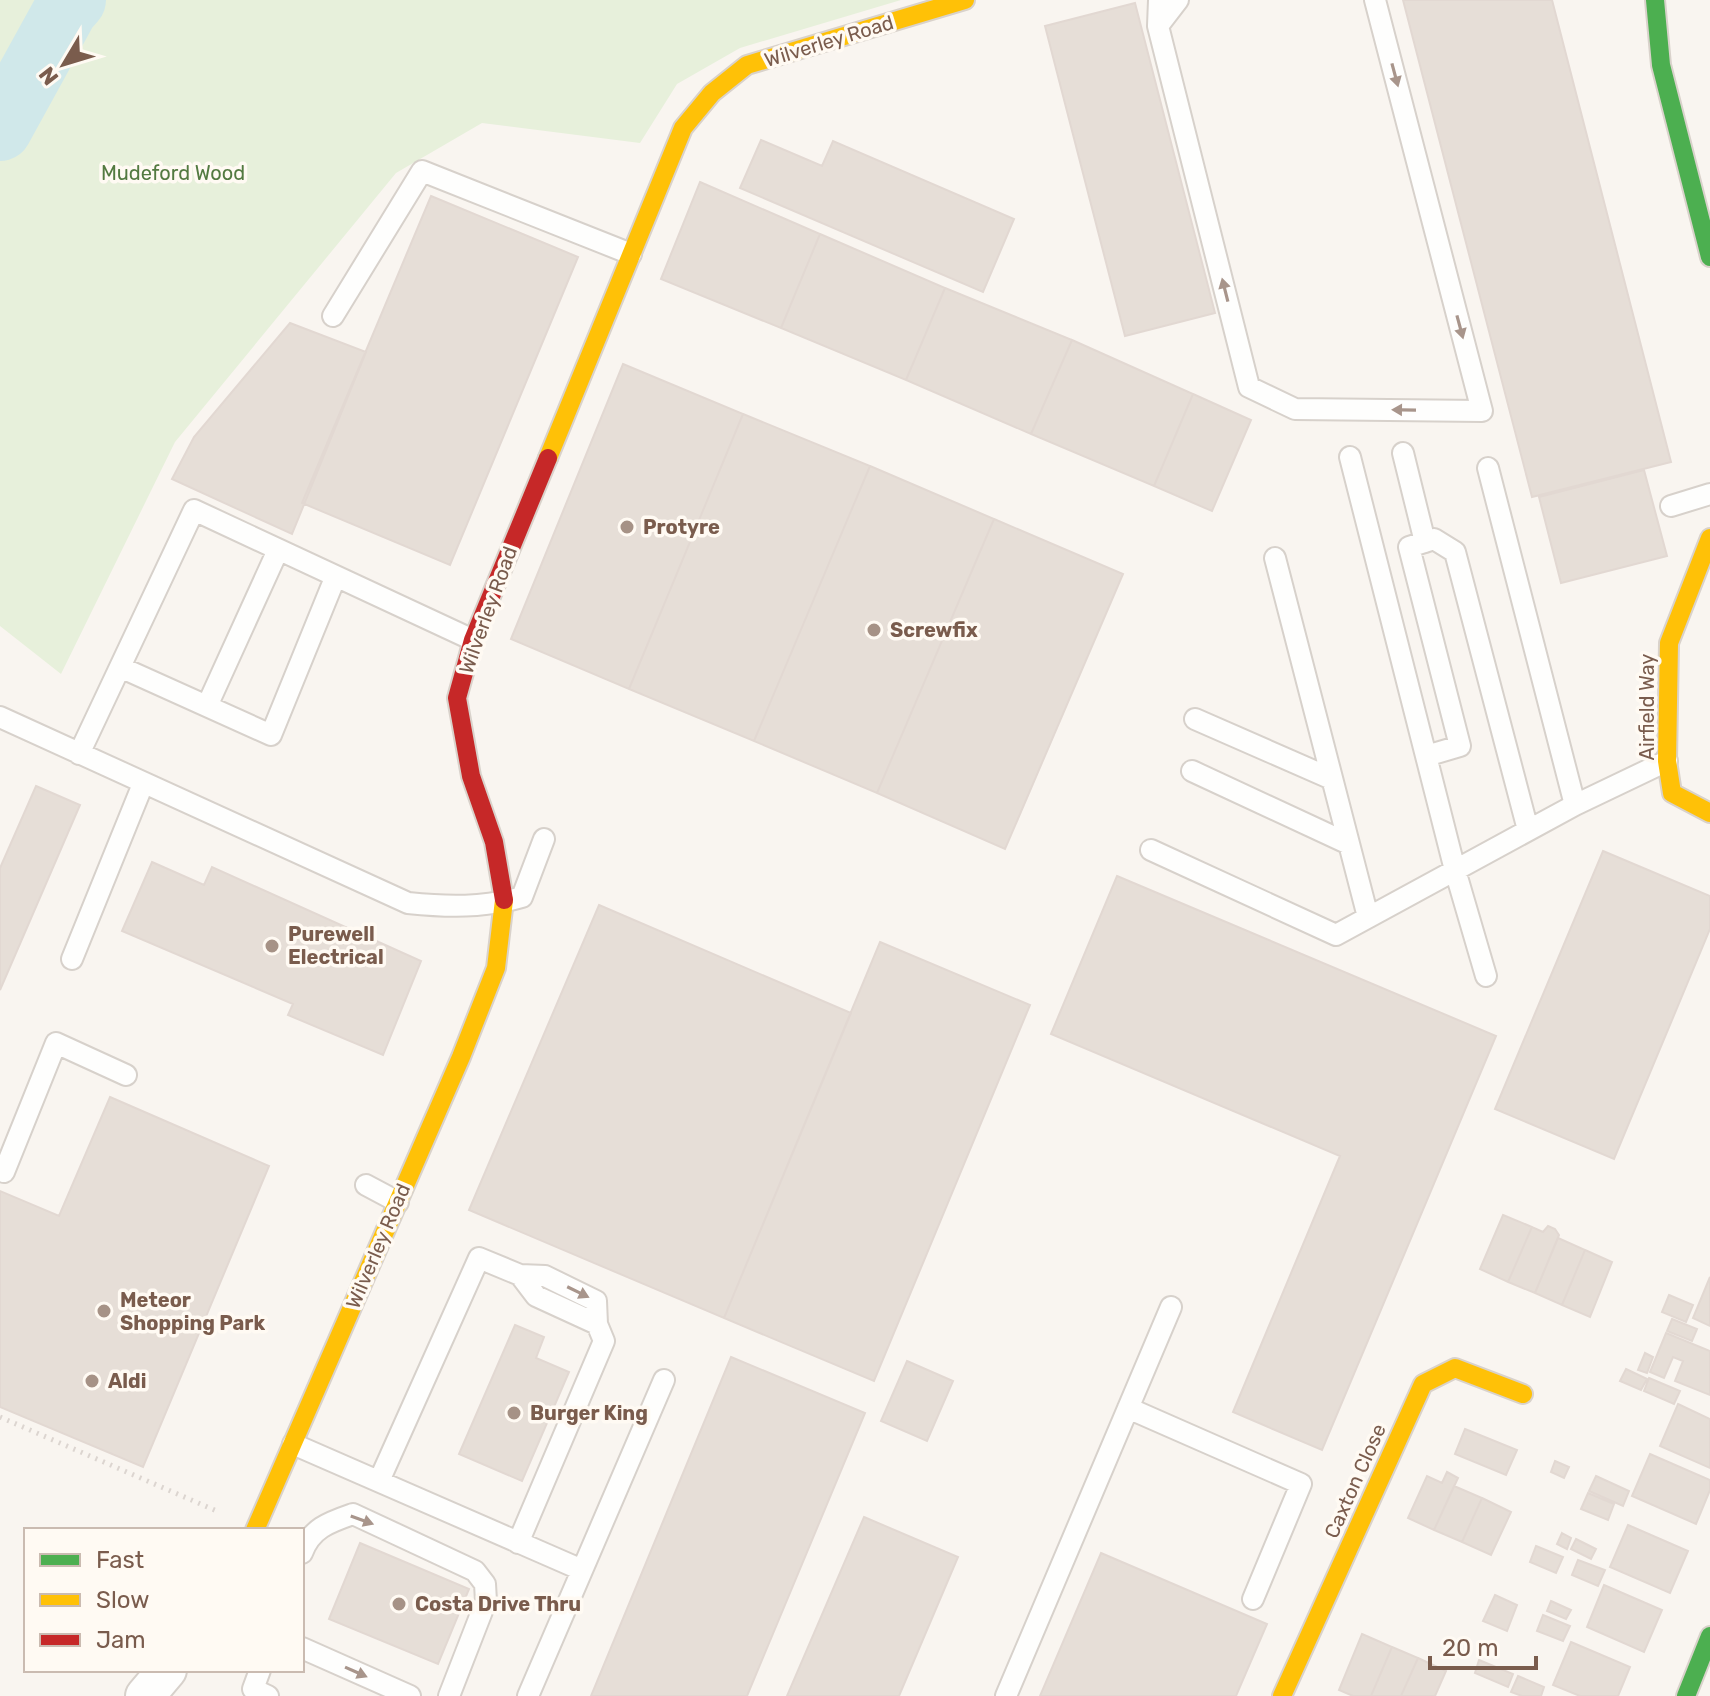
<svg xmlns="http://www.w3.org/2000/svg" width="1710" height="1696" font-family="Rubik,sans-serif">
  <rect width="100%" height="100%" fill="#f9f5f0"/>
  <path fill="#e7f0db" d="M0 0H901L740 48 677 84 640 143 482 123 396 173 175 442 61 674 0 626Z"/>
  <g fill="none" stroke-linecap="round" stroke-linejoin="round">
    <path stroke="#d0e8ea" stroke-width="64" d="M0 129 66 9 74 0"/>
  </g>
  <path fill="#e6ded7" stroke="#e2d8d2" stroke-width="2" d="M1403 0H1552L1671 462 1532 497Z
    M1135 3 1215 313 1125 336 1045 26Z
    M761 140 822 166 833 141 1014 219 983 292 740 188Z
    M700 182 820 234 781 328 661 279Z
    M431 196 578 257 450 565 302 503Z
    M820 234 945 288 906 380 781 328Z
    M945 288 1072 340 1031 434 906 380Z
    M290 323 366 352 292 534 172 479 194 437Z
    M1072 340 1193 394 1154 486 1031 434Z
    M623 364 743 414 629 689 511 639Z
    M1193 394 1251 420 1212 511 1154 486Z
    M743 414 870 466 754 741 629 689Z
    M870 466 994 519 877 793 754 741Z
    M1644 470 1667 556 1561 583 1539 497Z
    M994 519 1123 574 1005 849 877 793Z
    M36 786 80 805 0 990V868Z
    M1603 851 1710 896V929L1614 1159 1495 1109Z
    M152 862 204 885 212 867 421 961 383 1055 288 1015 293 1004 122 931Z
    M1117 876 1496 1036 1322 1450 1233 1412 1340 1156 1051 1034Z
    M599 905 851 1013 724 1318 469 1210Z
    M880 942 1030 1005 874 1381 724 1318Z
    M110 1097 269 1166 143 1467 0 1407V1191L59 1216Z
    M1503 1215 1532 1227 1508 1282 1480 1269Z
    M1548 1226 1555 1229 1559 1235 1535 1293 1508 1282 1532 1227 1543 1232Z
    M1558 1238 1585 1250 1562 1305 1535 1293Z
    M1585 1250 1612 1262 1590 1317 1562 1305Z
    M1710 1277V1326L1693 1318Z
    M1669 1295 1693 1305 1686 1322 1662 1312Z
    M1672 1319 1697 1329 1692 1341 1667 1331Z
    M515 1325 544 1337 536 1358 569 1372 522 1481 459 1454Z
    M1666 1333 1710 1351V1395L1675 1381 1683 1361 1673 1357 1664 1378 1650 1372Z
    M1645 1353 1653 1357 1647 1373 1638 1370Z
    M731 1357 865 1413 747 1696H591Z
    M907 1361 953 1381 927 1441 881 1421Z
    M1626 1369 1647 1379 1641 1390 1620 1381Z
    M1649 1378 1680 1391 1674 1404 1644 1391Z
    M1678 1404 1710 1419V1468L1660 1446Z
    M1465 1429 1517 1450 1506 1475 1455 1454Z
    M1650 1454 1710 1480V1490L1696 1524 1632 1496Z
    M1555 1461 1569 1467 1564 1478 1551 1472Z
    M1447 1472 1458 1478 1434 1530 1408 1518 1427 1476 1442 1483Z
    M1596 1476 1629 1491 1623 1506 1589 1491Z
    M1454 1486 1482 1498 1462 1542 1434 1530Z
    M1588 1493 1614 1504 1608 1520 1581 1509Z
    M1482 1498 1511 1512 1491 1555 1462 1542Z
    M864 1517 958 1557 899 1696H787Z
    M1628 1525 1688 1551 1670 1593 1610 1567Z
    M1562 1533 1571 1538 1567 1549 1557 1544Z
    M1576 1539 1596 1549 1591 1559 1571 1549Z
    M360 1543 469 1589 438 1664 329 1619Z
    M1536 1546 1563 1557 1556 1573 1530 1562Z
    M1101 1553 1267 1624 1236 1696H1040Z
    M1578 1560 1605 1570 1598 1586 1572 1575Z
    M1604 1585 1662 1610 1644 1652 1587 1627Z
    M1495 1595 1517 1605 1507 1631 1483 1621Z
    M1551 1601 1571 1610 1566 1619 1547 1611Z
    M1543 1615 1570 1626 1563 1641 1537 1631Z
    M1362 1634 1392 1647 1371 1696H1353L1339 1690Z
    M1571 1642 1630 1667 1618 1696H1580L1553 1685Z
    M1392 1647 1418 1658 1401 1696H1371Z
    M1418 1658 1446 1671 1435 1696H1401Z
    M1479 1660 1513 1674 1508 1687 1475 1673Z
    M1518 1676 1544 1687 1541 1696H1522L1511 1692Z"/>
  <g fill="none" stroke-linecap="round" stroke-linejoin="round">
    <g stroke="#d7d1cb" stroke-width="24">
      <path id="lane" d="M1159 0 1158 26 1249 387 1295 409 1482 411 1375 0
        M1158 26 1178 0
        M333 316 422 171 631 254
        M1403 453 1425 542
        M1350 457 1455 870 1486 976
        M1488 468 1575 805
        M1671 506 1710 494
        M1275 558 1368 917
        M120 667 271 735 335 578
        M207 706 278 550
        M0 717 408 903C447 907 484 908 522 897L544 839
        M1195 719 1332 779
        M79 754 194 510 473 640
        M1426 756 1460 746 1409 547 1434 539 1455 552 1528 830
        M1192 771 1349 844
        M1151 850 1336 935 1575 805 1667 761
        M72 959 143 784
        M0 1170 4 1172 56 1043 126 1075
        M366 1185 398 1202
        M520 1275 536 1296 597 1324
        M1128 1408 1301 1484 1253 1599
        M293 1444 582 1570
        M379 1481 479 1258 520 1275 545 1276 596 1301 597 1324 604 1341 518 1543
        M302 1553C311 1528 330 1522 353 1514L475 1571 485 1584 486 1601 449 1696
        M302 1648 410 1696
        M260 1670 253 1689 268 1696
        M528 1696 664 1380
        M1006 1696 1171 1307"/>
    </g>
    <g stroke="#d7d1cb" stroke-width="42">
      <path id="street" d="M145 1696 167 1670"/>
    </g>
    <g stroke="#d9d2cb" stroke-width="22">
      <path id="fast" d="M1655 0 1661 65 1710 257
        M1686 1696 1710 1636"/>
    </g>
    <g stroke="#d9d2cb" stroke-width="22">
      <path id="slow" d="M548 458 683 128 712 93 747 65 965 0
        M1710 538 1669 643 1667 761 1672 793 1710 813
        M255 1530 461 1057 496 968 504 900
        M1282 1696 1423 1384 1455 1368 1523 1394"/>
    </g>
    <g stroke="#d9d2cb" stroke-width="22">
      <path id="jam" d="M504 900 494 842 471 776 457 698 473 640 548 458"/>
    </g>
    <path stroke="#dcd5d0" stroke-width="5" stroke-dasharray="2 6" stroke-linecap="butt" d="M0 1417 219 1512"/>
    <use href="#lane" stroke="#fefefd" stroke-width="20"/>
    <use href="#street" stroke="#fefefd" stroke-width="38"/>
    <use href="#fast" stroke="#4caf50" stroke-width="18"/>
    <use href="#slow" stroke="#ffc107" stroke-width="18"/>
    <use href="#jam" stroke="#c62828" stroke-width="18"/>
  </g>
  <defs><path id="oneway-solid" d="M-6-.8H1V-3.2L6.5 0L1 3.2V.8H-6Z" transform="scale(2)"/></defs>
  <g fill="#a8958b">
    <use href="#oneway-solid" transform="translate(1395 75) rotate(75)"/>
    <use href="#oneway-solid" transform="translate(1225 290) rotate(-104)"/>
    <use href="#oneway-solid" transform="translate(1460 327) rotate(75)"/>
    <use href="#oneway-solid" transform="translate(1404 410) rotate(-179)"/>
    <use href="#oneway-solid" transform="translate(578 1292) rotate(26)"/>
    <use href="#oneway-solid" transform="translate(362 1520) rotate(20)"/>
    <use href="#oneway-solid" transform="translate(356 1672) rotate(24)"/>
  </g>
  <g fill="#a69286" stroke="#fffaf3" stroke-width="3">
    <circle cx="627" cy="527" r="8"/>
    <circle cx="874" cy="630" r="8"/>
    <circle cx="272" cy="946" r="8"/>
    <circle cx="104" cy="1311" r="8"/>
    <circle cx="92" cy="1381" r="8"/>
    <circle cx="514" cy="1413" r="8"/>
    <circle cx="399" cy="1604" r="8"/>
  </g>
  <g text-anchor="middle" stroke-width="7" stroke-linejoin="round" paint-order="stroke">
    <g font-size="20" fill="#7a5c4d" stroke="#fffaf3">
      <text transform="translate(829 41) rotate(-17)" y="7">Wilverley Road</text>
      <text transform="translate(488 610) rotate(-70)" y="7">Wilverley Road</text>
      <text transform="translate(1647 707) rotate(-90)" y="7">Airfield Way</text>
      <text transform="translate(378 1246) rotate(-67)" y="7">Wilverley Road</text>
      <text transform="translate(1355 1481) rotate(-66)" y="7">Caxton Close</text>
    </g>
    <g font-size="20" fill="#537a41" stroke="#fffaf3">
      <text x="173" y="180">Mudeford Wood</text>
    </g>
    <g font-size="20" font-weight="bold" fill="#7a5c4d" stroke="#fffaf3" text-anchor="start">
      <text x="643" y="534">Protyre</text>
      <text x="890" y="637">Screwfix</text>
      <text x="288" y="941">Purewell<tspan x="288" dy="23">Electrical</tspan></text>
      <text x="120" y="1307">Meteor<tspan x="120" dy="23">Shopping Park</tspan></text>
      <text x="108" y="1388">Aldi</text>
      <text x="530" y="1420">Burger King</text>
      <text x="415" y="1611">Costa Drive Thru</text>
    </g>
  </g>
  <rect x="24" y="1528" width="280" height="144" fill="#fffaf3" stroke="#cabbb1" stroke-width="2"/>
  <rect x="40" y="1554" width="40" height="12" fill="#4caf50" stroke="#cabbb1" stroke-width="2"/>
  <text x="96" y="1568" font-size="24" fill="#7a5c4d">Fast</text>
  <rect x="40" y="1594" width="40" height="12" fill="#ffc107" stroke="#cabbb1" stroke-width="2"/>
  <text x="96" y="1608" font-size="24" fill="#7a5c4d">Slow</text>
  <rect x="40" y="1634" width="40" height="12" fill="#c62828" stroke="#cabbb1" stroke-width="2"/>
  <text x="96" y="1648" font-size="24" fill="#7a5c4d">Jam</text>
  <g transform="translate(64 64) rotate(232)" stroke="#fffaf3" stroke-width="6" paint-order="stroke">
  <path d="M0-6L14 30L0 20L-14 30Z" fill="#7a5c4d"/>
  <text y="-12" font-size="22" font-weight="bold" text-anchor="middle" fill="#7a5c4d">N</text>
  </g>
  <path d="M1430 1656v12h106v-12" fill="none" stroke="#7a5c4d" stroke-width="4"/>
  <text x="1442" y="1656" font-size="24" fill="#7a5c4d" stroke="#fffaf3" stroke-width="6" paint-order="stroke">20 m</text>
</svg>
